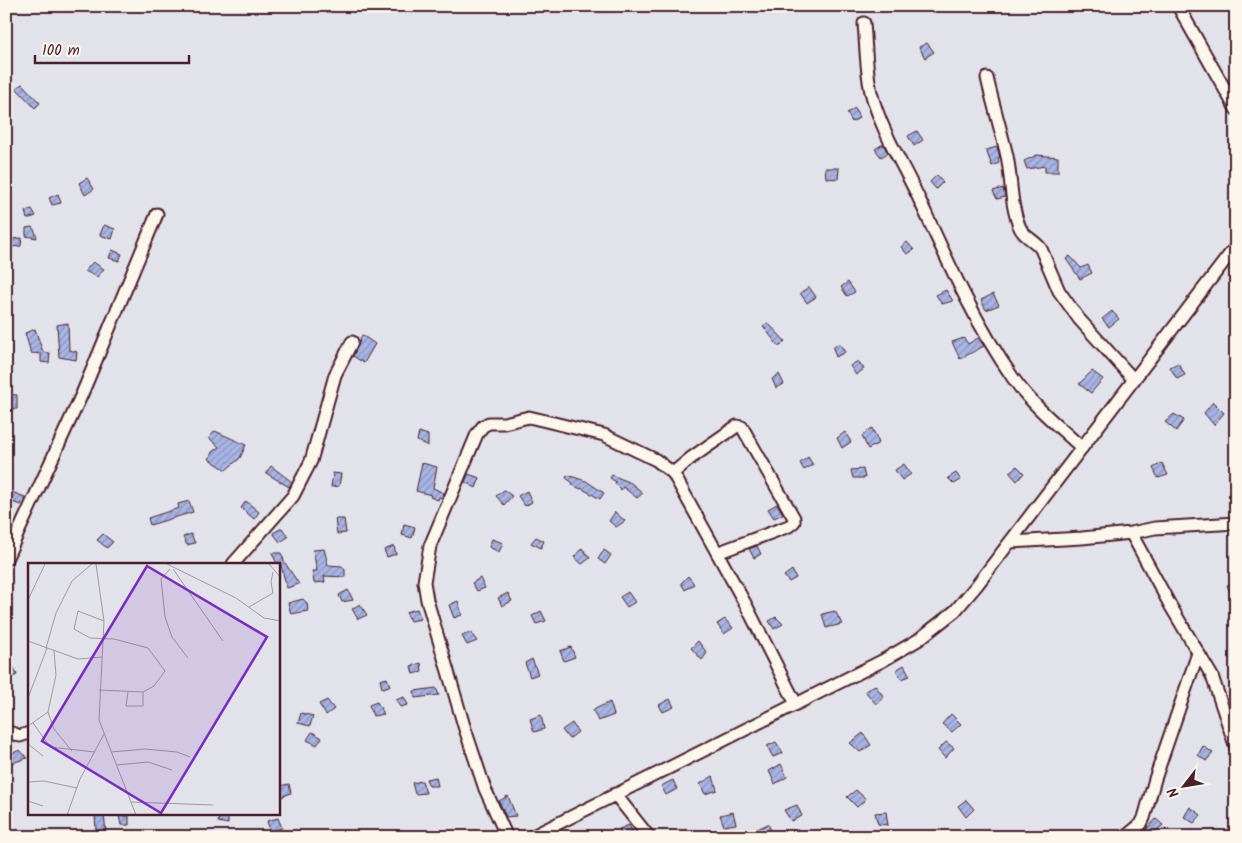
<svg xmlns="http://www.w3.org/2000/svg" width="1242" height="843" font-family="Kalam,sans-serif">
  <defs>
    <pattern id="building-hatch" width="6" height="6" patternUnits="userSpaceOnUse" patternTransform="scale(1.25)"><rect width="6" height="6" fill="#a6b5e5"/><path d="M-1 1l2-2M0 6l6-6M5 7l2-2" fill="none" stroke="#8993ba"/></pattern>
  </defs>
  <rect width="100%" height="100%" fill="#e2e3ea"/>
  <filter id="ink" filterUnits="userSpaceOnUse"><feTurbulence type="fractalNoise" baseFrequency=".02" numOctaves="2"/><feDisplacementMap in="SourceGraphic" scale="10" xChannelSelector="R" yChannelSelector="G"/><feConvolveMatrix kernelMatrix="1 2 1 2 8 2 1 2 1" color-interpolation-filters="sRGB"/></filter>
  <g filter="url(#ink)">
    <path fill="url(#building-hatch)" stroke="#4a1f2b" d="M927 43 934 52 925 58 919 47Z
      M22 84 40 103 35 108 16 88Z
      M855 108 859 118 852 122 847 113Z
      M917 131 923 140 914 146 908 136Z
      M883 144 888 153 881 157 875 149Z
      M997 147 1000 157 998 158 999 163 992 166 986 150Z
      M1037 155 1058 157V172H1045V166L1027 169 1024 161Z
      M825 168H839L838 179 826 178Z
      M937 175 943 182 936 189 930 182Z
      M87 178 94 189 85 195 79 183Z
      M1003 188 1005 197 997 199 993 191Z
      M58 194 61 203 52 205 49 198Z
      M32 209 36 216 27 219 25 211Z
      M104 225 115 229 112 239 100 235Z
      M32 227 35 231 37 238 26 236V228Z
      M22 238 21 246 12 247V239Z
      M907 242 914 250 907 254 901 247Z
      M112 250 122 254 119 261 109 258Z
      M1070 256 1081 268 1088 265 1092 273 1080 279 1066 259Z
      M93 262 104 269 97 277 85 271Z
      M848 282 855 292 847 296 841 287Z
      M809 287 816 297 807 303 800 293Z
      M946 290 953 301 942 304 936 295Z
      M993 294 999 305 986 310 981 300Z
      M1112 311 1119 319 1109 327 1102 319Z
      M68 323 69 350 77 352 76 360 59 357 57 325Z
      M768 323 785 341 779 347 763 326Z
      M35 329 43 352 50 353 49 363 41 362V354L31 353 25 333Z
      M362 335 375 344 364 363 353 356Z
      M964 338 968 344 978 338 984 346 960 359 952 342Z
      M839 343 845 352 836 357 833 348Z
      M858 361 864 369 856 375 850 366Z
      M1178 363 1185 375 1177 379 1170 367Z
      M1092 371 1103 379 1091 393 1079 384Z
      M779 374 784 384 776 388 772 379Z
      M6 394 17 395V409L6 408Z
      M1213 402 1224 413 1214 425 1204 413Z
      M1174 414 1184 420 1176 431 1165 422Z
      M872 428 879 443 868 449 862 436Z
      M215 431 246 445 240 458 226 470 209 459 212 452 219 447 209 438Z
      M419 432 428 435V446L417 441Z
      M845 432 851 442 842 448 837 438Z
      M808 457 813 465 804 470 800 463Z
      M422 463 437 467 433 488 444 493 442 498 439 497 438 500 430 497 431 495 416 491Z
      M1162 463 1168 475 1158 478 1153 468Z
      M904 464 911 474 902 480 895 470Z
      M271 466 292 482 289 487 266 473Z
      M1017 466 1024 473 1017 481 1009 472Z
      M863 469 865 478H853L851 470Z
      M333 473 341 474 339 486 331 487Z
      M956 473 961 480 954 484 948 478Z
      M468 474 480 478 476 488 465 482Z
      M567 475 586 481 604 493 600 499 581 488V489L572 485 573 483 566 478Z
      M612 475 631 483 643 493 637 498 623 487 621 490 615 484 616 482 610 478Z
      M504 490 512 496 504 505 496 496Z
      M527 491 532 502 525 506 518 496Z
      M12 492 25 497 21 505 8 501Z
      M189 501 193 512 150 525 148 518 179 508 178 504Z
      M246 501 259 512 254 519 241 508Z
      M777 504 783 514 774 518 768 509Z
      M615 512 625 521 616 527 609 521Z
      M335 519H344L346 533 337 534Z
      M404 524 415 527 412 538 402 535Z
      M282 528 288 537 280 542 273 533Z
      M103 534 113 542 107 548 97 540Z
      M191 534 195 543 187 545 183 537Z
      M536 537 544 541 541 548 531 543Z
      M492 539 503 543 499 552 489 547Z
      M394 546 396 554 387 557 384 550Z
      M757 546 761 554 754 558 749 549Z
      M582 548 590 558 582 564 574 557Z
      M324 549 328 565 342 566 345 570V577L324 576 325 582 314 583 312 571H317L313 550Z
      M604 550 611 555 605 564 598 559Z
      M272 553H281L284 560H283L299 584 287 588 280 562 277 564Z
      M792 570 796 578 789 582 784 576Z
      M688 576 694 584 685 590 681 583Z
      M480 578 485 588 477 591 472 583Z
      M1236 582V606H1235L1227 585Z
      M348 590 353 600 342 602 339 595Z
      M628 592 635 602 627 607 620 597Z
      M508 593 512 601 502 606 498 598Z
      M303 599 307 603 308 611 291 614 288 603Z
      M458 601 462 615 454 618 449 605Z
      M360 604 367 615 358 619 352 609Z
      M417 609 421 619 410 621 406 612Z
      M541 611 546 621 536 624 532 616Z
      M835 611 842 624 826 628 822 614Z
      M776 617 783 624 774 629 769 621Z
      M725 619 733 628 724 634 717 624Z
      M470 632 477 641 467 645 462 636Z
      M698 641 707 653 702 660 691 648Z
      M571 647 575 657 564 661 560 651Z
      M532 659 538 674 530 677 525 663Z
      M421 663 422 672 413 674 411 666Z
      M904 665 910 676 902 679 896 670Z
      M13 666 17 675 9 679 6 671Z
      M387 678 390 686 382 688 380 680Z
      M875 685 884 697 876 704 865 691Z
      M436 688 439 695 415 698 414 691Z
      M404 697 408 705 400 707 396 700Z
      M670 699 674 707 663 712 659 705Z
      M327 700 334 709 326 715 319 704Z
      M377 702 384 714 373 716 369 705Z
      M610 702 614 715 598 721 593 710Z
      M301 713 313 716 310 726 298 723Z
      M951 714 961 724 952 732 942 724Z
      M541 715 544 729 534 732 530 719Z
      M572 723 578 732 569 739 562 730Z
      M312 732 322 738 317 745 307 740Z
      M863 733 871 745 860 752 850 743Z
      M776 742 783 753 773 757 767 746Z
      M946 742 954 748 945 758 938 750Z
      M1203 746 1213 753 1206 761 1198 755Z
      M20 750 27 758 6 765V756Z
      M781 764 787 777 775 784 769 771Z
      M713 776 717 790 705 794 700 784Z
      M436 777 438 786H429L426 779Z
      M673 780 677 789 666 795 661 786Z
      M422 781 426 793 415 794 412 783Z
      M289 784 291 793 281 797 279 786Z
      M856 790 866 799 857 807 847 797Z
      M508 796 516 816 506 817 499 801Z
      M966 800 974 809 966 817 958 806Z
      M797 805 802 816 791 821 784 810Z
      M1190 807 1201 815 1194 823 1184 817Z
      M733 812 736 824 724 826 720 815Z
      M886 812 888 825 878 824 875 813Z
      M95 814H104L106 833 96 832Z
      M220 814 228 816V824L218 822Z
      M119 816H129V825H121Z
      M278 818 282 828 270 831 267 821Z
      M1156 819 1163 825 1150 836 1146 830Z
      M768 824 774 837H740Z
      M629 825 635 837H622L619 829Z"/>
    <g fill="none" stroke-linecap="round" stroke-linejoin="round">
      <g stroke="#4a1f2b" stroke-width="15">
        <path id="minor" d="M1178 6 1236 109
          M864 23C866 46 866 70 871 92 881 131 904 166 921 203 948 262 975 323 1013 378 1031 404 1058 426 1082 448
          M987 78C993 104 1001 130 1007 156 1012 180 1010 205 1020 228 1025 238 1035 240 1041 249L1059 291 1079 319 1134 380
          M673 473 691 458 737 426 742 427 794 518V522L789 526 717 553
          M1131 533 1170 605 1212 676 1236 748
          M1010 542 1082 538 1131 533 1155 528 1236 523
          M6 559 82 394 157 214
          M233 564 293 496 311 461 335 375 352 342
          M6 731 20 736 29 733
          M615 794 649 837
          M507 837 485 789 464 726 427 600 424 582 430 546 477 434 483 426 489 423H504L529 417 604 435 656 460 673 473 747 607 796 704
          M531 837 882 661 918 640 955 611 977 585 1236 246
          M1125 837 1141 824 1144 818 1155 779 1198 653
          M1234 837 1236 831"/>
      </g>
      <use href="#minor" stroke="#fbf7ec" stroke-width="11"/>
    </g>
  </g>
  <g transform="translate(28 563)">
    <rect width="252" height="252" fill="#e2e3ea"/>
    <path fill="none" stroke="#a5959e" stroke-width="1" d="M68 1 76 58 71 157 108 252M139 1 208 35 236 55 253 58M241 1 253 15M142 6 133 16 137 54 144 74 160 95M145 6 195 78M0 37 17 1M221 44 245 30 243 19 245 9M0 78 50 96 74 94M18 85 28 50 44 18 64 1M26 88 28 112 20 149 26 166 44 188M71 127 115 129 126 123 137 108 120 85 86 76 62 75 46 66 50 48 76 58M100 129 98 143H115V129M0 135 19 85M5 160 22 184 67 189M0 163 20 149M0 181 15 193M83 189 117 186 149 189 162 194M89 202 120 199 144 207M0 219 16 218 49 225M0 238 15 243M103 239 185 242M39 252 52 216 76 171"/>
    <path fill="#7b2cbf" fill-opacity="0.15" stroke="#7b2cbf" stroke-width="2.5" d="M119 3 239 74 133 250 14 178Z"/>
    <rect width="252" height="252" fill="none" stroke="#4a1f2b" stroke-width="2.5"/>
  </g>
  <rect width="1242" height="843" fill="none" stroke="#fbf7ec" stroke-width="25"/>
  <rect x="12" y="12" width="1217" height="818" fill="none" stroke="#4a1f2b" stroke-width="2" filter="url(#ink)"/>
  <g transform="translate(1184 786) rotate(239)" stroke="#fbf7ec" stroke-width="4" paint-order="stroke">
  <path d="M0-4L9 19L0 12L-9 19Z" fill="#4a1f2b"/>
  <text y="-8" font-size="14" font-weight="bold" text-anchor="middle" fill="#4a1f2b">N</text>
  </g>
  <path d="M35 55v8h154v-8" fill="none" stroke="#4a1f2b" stroke-width="2.5"/>
  <text x="42" y="55" font-size="15" fill="#4a1f2b" stroke="#fbf7ec" stroke-width="4" paint-order="stroke">100 m</text>
</svg>
